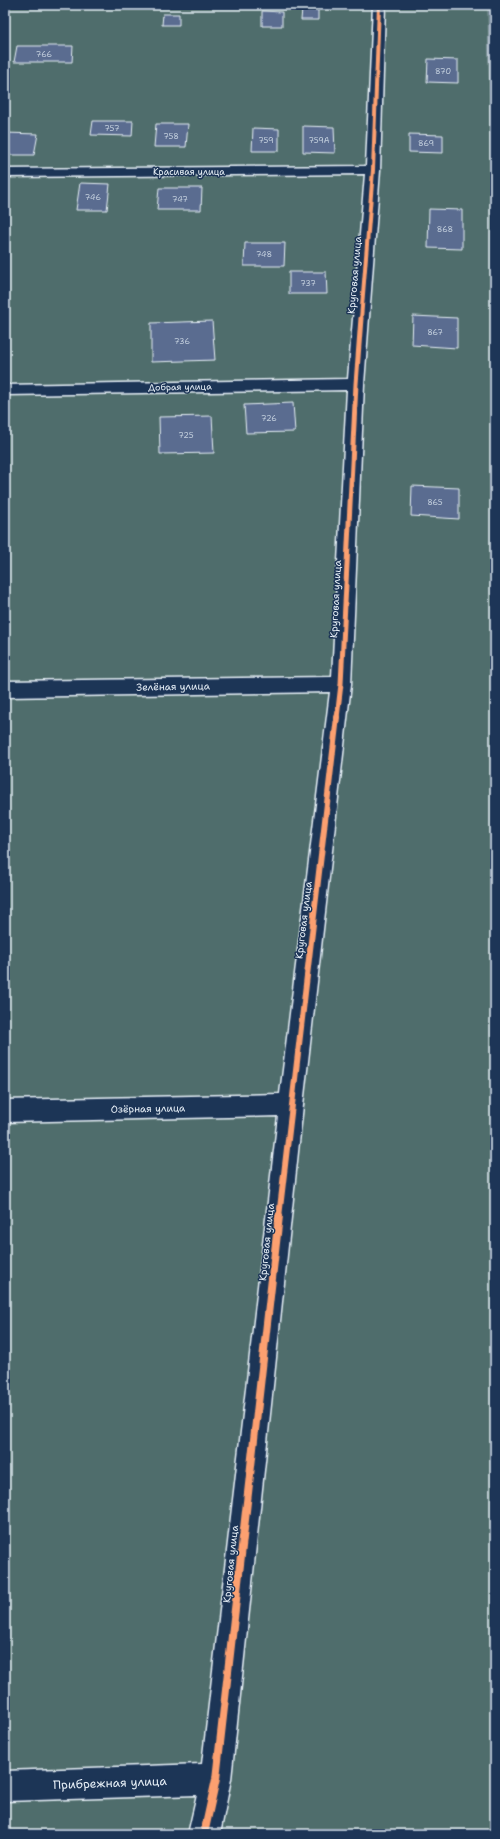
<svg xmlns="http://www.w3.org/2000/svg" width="500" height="1839" font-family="'Shantell Sans',sans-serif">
  <rect width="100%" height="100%" fill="#294062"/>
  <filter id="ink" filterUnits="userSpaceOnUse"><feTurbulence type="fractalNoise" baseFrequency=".025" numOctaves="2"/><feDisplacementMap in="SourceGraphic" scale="8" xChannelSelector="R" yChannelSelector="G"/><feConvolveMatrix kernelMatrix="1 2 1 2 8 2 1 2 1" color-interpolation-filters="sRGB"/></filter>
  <g filter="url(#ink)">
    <path fill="#506d6c" stroke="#9cafb2" d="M5 5H488L495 375V1834H5Z"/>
    <path fill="#5a6c90" stroke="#e8f1f8" d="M302 9H318V20H301Z
      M262 11 282 12V26H262Z
      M163 14H179V25H162Z
      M17 46H73L72 62H14Z
      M428 59 458 60V83L427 82Z
      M93 121H133L132 136 91 135Z
      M156 124H188L186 147H154Z
      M303 126 334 127 335 153 303 152Z
      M253 128 279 129V151H252Z
      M5 133 38 134 34 155H5Z
      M409 134 443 135V153L409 152Z
      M80 183 110 184 107 210H76Z
      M159 188H202L201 210H157Z
      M429 209 462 210V249L428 248Z
      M245 243H285L284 266H244Z
      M289 272H326L327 294H289Z
      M413 316 457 318V348L412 345Z
      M212 321 215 360 151 362V323Z
      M293 403 295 432 246 433 244 405Z
      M212 416 214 453 160 454 159 417Z
      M412 486 459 488V519L411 516Z"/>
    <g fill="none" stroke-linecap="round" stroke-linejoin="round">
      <g stroke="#e8f1f8" stroke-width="3">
        <path id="minor" d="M373 5H385L380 170 364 384 351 684 303 1105 231 1779 220 1834H188L197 1795 5 1801V1771L202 1764 278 1116 5 1122V1100L280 1094 330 692 5 697V681L332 677 347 390 5 395V385L348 379 365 174 5 177V169L366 166Z"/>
      </g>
      <use href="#minor" fill="#1d3557" fill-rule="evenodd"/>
      <g stroke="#1d3557" stroke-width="5.5">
        <path id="cycleway-far3" d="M361 319 373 170 379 5"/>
      </g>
      <g stroke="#1d3557" stroke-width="7">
        <path id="cycleway-far2" d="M337 718 341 684 356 384 361 318"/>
      </g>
      <g stroke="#1d3557" stroke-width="8">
        <path id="cycleway-far1" d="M279 1217 337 717"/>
      </g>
      <g stroke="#1d3557" stroke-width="10">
        <path id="cycleway" d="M204 1834 216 1779 279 1216"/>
      </g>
      <use href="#cycleway-far3" stroke="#fca06f" stroke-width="4"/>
      <use href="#cycleway-far2" stroke="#fca06f" stroke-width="5"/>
      <use href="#cycleway-far1" stroke="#fca06f" stroke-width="6"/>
      <use href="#cycleway" stroke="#fca06f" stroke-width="8"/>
    </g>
  </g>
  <g text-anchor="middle" stroke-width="3" stroke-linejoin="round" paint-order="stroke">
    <g font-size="8" fill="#c4d0de">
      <text x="44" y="57">766</text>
      <text x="443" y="74">870</text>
      <text x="112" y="131">757</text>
      <text x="171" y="139">758</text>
      <text x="266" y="143">759</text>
      <text x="319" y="143">759А</text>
      <text x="426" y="146">869</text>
      <text x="93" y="200">746</text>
      <text x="180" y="202">747</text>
      <text x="445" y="232">868</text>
      <text x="264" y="257">748</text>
      <text x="308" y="286">737</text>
      <text x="435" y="335">867</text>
      <text x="182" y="344">736</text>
      <text x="269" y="421">726</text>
      <text x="186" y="438">725</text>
      <text x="435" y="505">865</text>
    </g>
    <g font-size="9" fill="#e8f1f8" stroke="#1d3557">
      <text x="189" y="175">Красивая улица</text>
      <text transform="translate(180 387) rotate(-1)" y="3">Добрая улица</text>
    </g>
    <g font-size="10" fill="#e8f1f8" stroke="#1d3557">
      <text transform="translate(354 275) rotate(-85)" y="4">Круговая улица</text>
      <text transform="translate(335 599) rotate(-87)" y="4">Круговая улица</text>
      <text transform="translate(173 686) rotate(-1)" y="4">Зелёная улица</text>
      <text transform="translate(303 920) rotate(-83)" y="4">Круговая улица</text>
      <text transform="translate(148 1108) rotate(-1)" y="4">Озёрная улица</text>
      <text transform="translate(266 1242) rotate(-84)" y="4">Круговая улица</text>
      <text transform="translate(230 1564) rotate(-84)" y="4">Круговая улица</text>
    </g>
    <g font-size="12" fill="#e8f1f8" stroke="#1d3557">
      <text transform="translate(110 1783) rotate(-2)" y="4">Прибрежная улица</text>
    </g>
  </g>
  <rect width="500" height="1839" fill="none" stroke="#1d3557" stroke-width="20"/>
  <rect x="10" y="10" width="480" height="1819" fill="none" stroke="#e8f1f8" stroke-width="1.5" filter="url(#ink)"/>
</svg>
